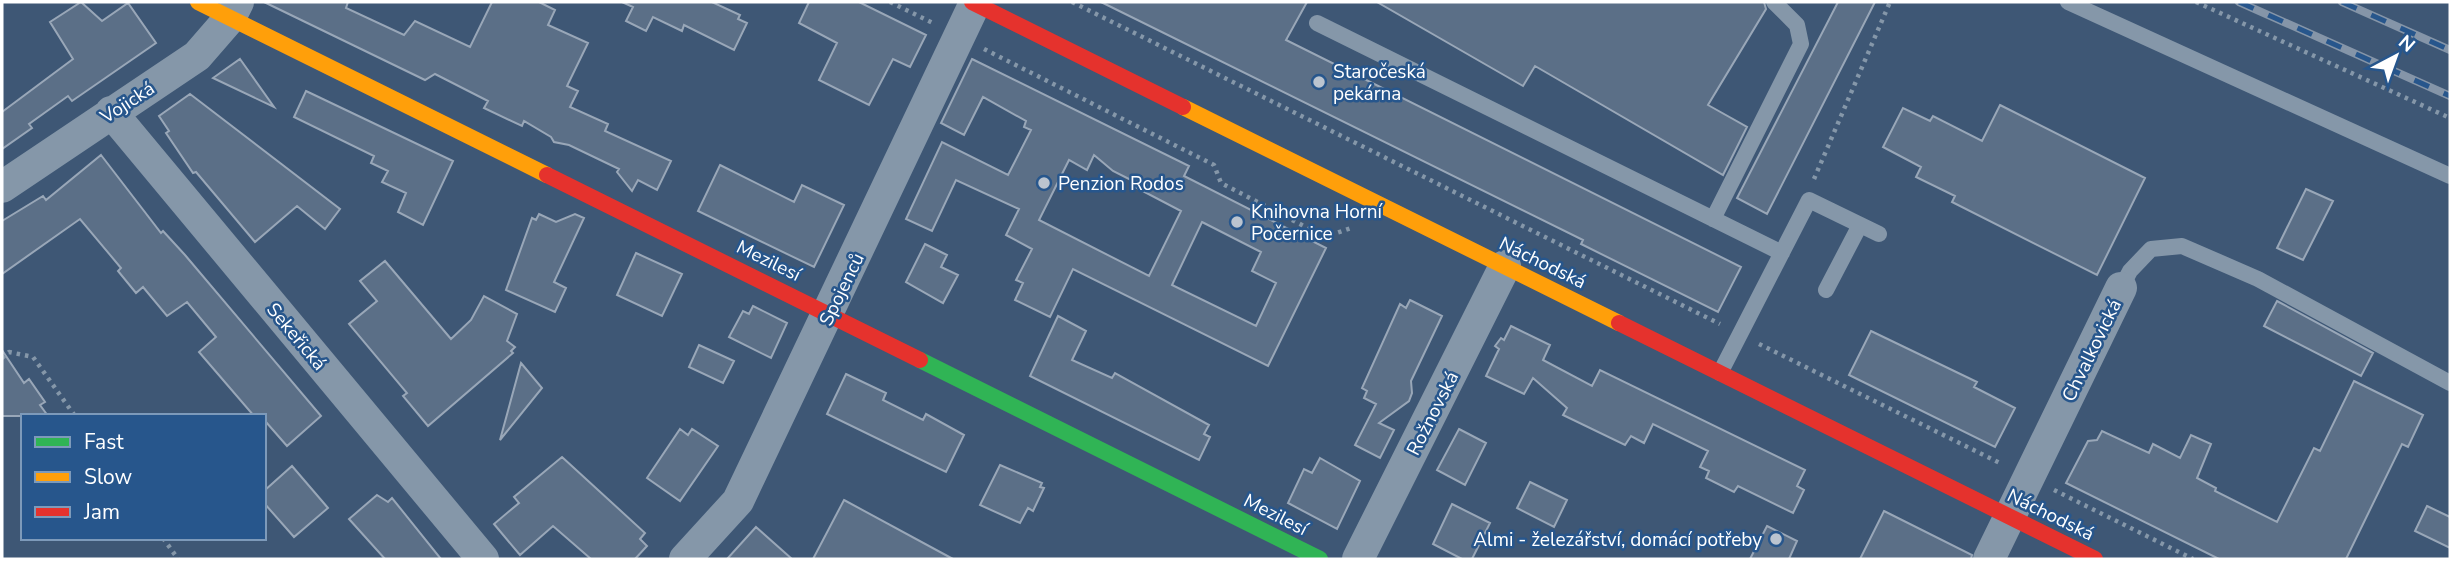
<svg xmlns="http://www.w3.org/2000/svg" width="2452" height="561" font-family="'Nunito Sans',sans-serif">
  <rect width="100%" height="100%" fill="#3e5775"/>
  <path fill="#5b6f87" stroke="#99a7b8" stroke-width="2" fill-rule="evenodd" d="M81 2 102 21 128 3 156 43 72 101 68 96 29 124 32 128 2 149V112L73 59 50 22Z
    M264 2H348L346 8 404 35 415 21 470 47 492 2H539L555 10 548 25 588 43 567 86 578 91 570 107 608 124 605 131 671 161 657 190 638 180 632 191 617 172 619 169 569 145 554 142 551 137 524 121 522 126 484 108 488 101 435 74 425 80Z
    M622 2H712L740 15 738 19 747 23 734 50 684 25 682 31 653 17 646 31 626 21 633 7Z
    M809 2H859L926 35 910 67 893 59 869 105 819 80 837 43 799 23Z
    M1101 2H1307L1286 40 1741 267 1718 312 1581 244 1583 240Z
    M1377 2H1764L1766 9 1708 105 1747 127 1723 175 1535 66 1523 86Z
    M1838 2H1875L1767 214 1737 198Z
    M240 59 274 107 213 78Z
    M972 59 1189 166 1184 176 1326 248 1268 366 1073 269 1050 317 1015 300 1023 283 1016 280 1032 249 1006 235 1019 209 956 180 932 231 906 219 942 142 1008 175 1031 130 1024 127 1026 121 983 97 964 135 941 123ZM1094 155 1113 171 1137 183 1135 187 1181 211 1149 276 1039 220 1069 160 1087 170ZM1202 222 1261 252 1252 271 1276 283 1256 326 1172 285Z
    M306 91 453 161 423 225 398 212 406 193 382 182 388 171 371 163 374 156 294 117Z
    M190 94 340 209 325 229 297 206 255 242 196 172 193 173 166 133 169 131 159 116Z
    M2000 105 2145 178 2097 275 1952 202 1955 196 1916 177 1921 167 1883 147 1903 108 1930 121 1933 116 1982 141Z
    M101 155 161 233 163 231 185 255 321 416 287 446 266 422 264 424V416H254L199 352 216 337 187 302 167 316 143 287 136 293 118 271 121 268 80 219 2 274V221L43 196 46 200Z
    M720 165 794 202 802 185 844 205 814 267 698 211Z
    M2306 189 2333 201 2303 260 2277 248Z
    M539 214 556 222 575 214 584 218 554 282 566 288 555 312 506 290 532 218 536 220Z
    M925 244 947 255 941 267 958 275 943 303 906 282Z
    M636 253 682 274 662 316 617 295Z
    M385 261 451 339 471 320 484 296 517 314 507 341 515 347 511 351 513 353 428 426 403 396 407 393 349 324 377 301 360 281Z
    M1410 300 1442 316 1411 381 1412 393 1409 401 1379 423 1394 430 1380 458 1355 445 1376 404 1364 398 1367 391 1362 388 1400 304 1406 308Z
    M2277 301 2373 353 2361 376 2264 326Z
    M753 306 787 323 771 358 729 337 743 311 749 314Z
    M1058 316 1086 331 1072 360 1112 378 1115 373 1209 425 1204 434 1210 437 1199 460 1030 376Z
    M1511 326 1550 345 1543 360 1592 386 1600 370 1805 470 1797 486 1804 490 1793 513 1738 486 1734 492 1706 478 1709 471 1700 467 1708 451 1653 424 1644 443 1631 436 1625 445 1563 415 1567 408 1533 378 1524 394 1486 376 1499 349 1495 346 1501 338 1504 340Z
    M1871 331 1977 382 1974 387 2015 408 1995 447 1849 375Z
    M699 345 734 361 723 383 689 367Z
    M2 350 24 383 29 379 45 402 40 405 48 416H2Z
    M521 363 542 388 500 440Z
    M846 374 886 393 883 400 923 420 926 414 964 435 946 472 827 414Z
    M2354 381 2423 415 2408 447 2402 444 2346 559H2219L2066 483 2088 441 2097 440 2102 431 2149 453 2153 444 2180 458 2191 435 2211 444 2197 478 2216 488 2215 491 2277 522 2314 448 2320 451Z
    M680 429 688 435 692 429 718 446 680 501 647 478Z
    M1459 429 1486 443 1465 485 1437 470Z
    M562 457 645 533 640 539 647 546 635 559H591L553 526 520 555 494 524 519 503 514 497Z
    M1320 458 1360 481 1337 529 1288 503 1304 469 1312 473Z
    M1000 465 1042 483 1040 487 1044 488 1033 511 1028 508 1020 523 980 505Z
    M292 466 328 508 294 537 264 503V491Z
    M1530 482 1567 500 1554 527 1517 508Z
    M377 495 388 502 392 498 441 559H385L349 519Z
    M844 500 953 559H813Z
    M1452 504 1490 523 1472 559H1462L1433 544Z
    M2427 506 2450 517V548L2415 531Z
    M1884 511 1972 555 1971 559H1860Z
    M1767 526 1797 541 1789 559H1750Z
    M756 527 792 559H727Z"/>
  <g fill="none" stroke-linecap="round" stroke-linejoin="round">
    <path stroke="#8597a9" stroke-width="4.5" stroke-dasharray="3.5 5" stroke-linecap="butt" d="M890 2 933 23
      M1072 2 1720 324
      M2196 2 2450 118
      M984 49 1214 165 1221 183 1325 237 1351 228
      M1814 179 1890 2
      M1759 344 2002 464
      M2 358 9 352 33 357 75 416
      M2054 490 2193 559
      M163 538 178 559"/>
    <path stroke="#8597a9" stroke-width="16" d="M2068 2 2450 176
      M1317 23 1782 253
      M1713 219 1801 44 1797 25 1774 2
      M2121 288 2130 271 2151 249 2182 246 2258 279 2450 383
      M1826 290 1860 225
      M1720 373 1809 200 1879 234"/>
    <path stroke="#8597a9" stroke-width="32" d="M111 112 483 559
      M2 187 197 56 230 18 238 2
      M685 559 738 501 975 3
      M1358 559 1505 266
      M1989 559 2121 288"/>
    <path stroke="#30b455" stroke-width="16" d="M920 360 1320 559"/>
    <path stroke="#ff9f0a" stroke-width="16" d="M198 2 547 175
      M1183 107 1619 323"/>
    <path stroke="#e5322d" stroke-width="16" d="M972 2 1183 107
      M547 175 920 360
      M1619 323 2095 559"/>
    <g stroke="#8595a8" stroke-width="8">
      <path id="rail" d="M2239 2 2450 96
        M2342 2 2450 50"/>
    </g>
    <use href="#rail" stroke="#27568c" stroke-width="5" stroke-dasharray="16" stroke-linecap="butt"/>
  </g>
  <g fill="#bbc4cf" stroke="#27568c" stroke-width="2.5">
    <circle cx="1319" cy="82" r="7"/>
    <circle cx="1044" cy="183" r="7"/>
    <circle cx="1237" cy="222" r="7"/>
    <circle cx="1776" cy="539" r="7"/>
  </g>
  <g text-anchor="middle" stroke-width="5" stroke-linejoin="round" paint-order="stroke">
    <g font-size="19" fill="#fff" stroke="#27568c" text-anchor="start">
      <text x="1333" y="78">Staročeská<tspan x="1333" dy="22">pekárna</tspan></text>
      <text x="1058" y="190">Penzion Rodos</text>
      <text x="1251" y="218">Knihovna Horní<tspan x="1251" dy="22">Počernice</tspan></text>
      <text x="1762" y="546" text-anchor="end">Almi - železářství, domácí potřeby</text>
    </g>
    <g font-size="19" fill="#fff" stroke="#27568c">
      <text transform="translate(127 102) rotate(-33)" y="7">Vojická</text>
      <text transform="translate(769 260) rotate(26)" y="7">Mezilesí</text>
      <text transform="translate(1543 262) rotate(26)" y="7">Náchodská</text>
      <text transform="translate(841 289) rotate(-64)" y="7">Spojenců</text>
      <text transform="translate(297 336) rotate(50)" y="7">Sekeřická</text>
      <text transform="translate(2091 350) rotate(-64)" y="7">Chvalkovická</text>
      <text transform="translate(1432 413) rotate(-63)" y="7">Rožnovská</text>
      <text transform="translate(1276 514) rotate(27)" y="7">Mezilesí</text>
      <text transform="translate(2051 514) rotate(26)" y="7">Náchodská</text>
    </g>
  </g>
  <rect width="2452" height="561" fill="none" stroke="#ffffff" stroke-width="7"/>
  <rect x="21" y="414" width="245" height="126" fill="#27568c" stroke="#7d9aba" stroke-width="2"/>
  <rect x="35" y="437" width="35" height="10" fill="#30b455" stroke="#7d9aba" stroke-width="2"/>
  <text x="84" y="449" font-size="21" fill="#ffffff">Fast</text>
  <rect x="35" y="472" width="35" height="10" fill="#ff9f0a" stroke="#7d9aba" stroke-width="2"/>
  <text x="84" y="484" font-size="21" fill="#ffffff">Slow</text>
  <rect x="35" y="507" width="35" height="10" fill="#e5322d" stroke="#7d9aba" stroke-width="2"/>
  <text x="84" y="519" font-size="21" fill="#ffffff">Jam</text>
  <g transform="translate(2396 56) rotate(41)" stroke="#27568c" stroke-width="5" paint-order="stroke">
  <path d="M0-5L12 26L0 18L-12 26Z" fill="#ffffff"/>
  <text y="-10" font-size="19" font-weight="bold" text-anchor="middle" fill="#ffffff">N</text>
  </g>
</svg>
